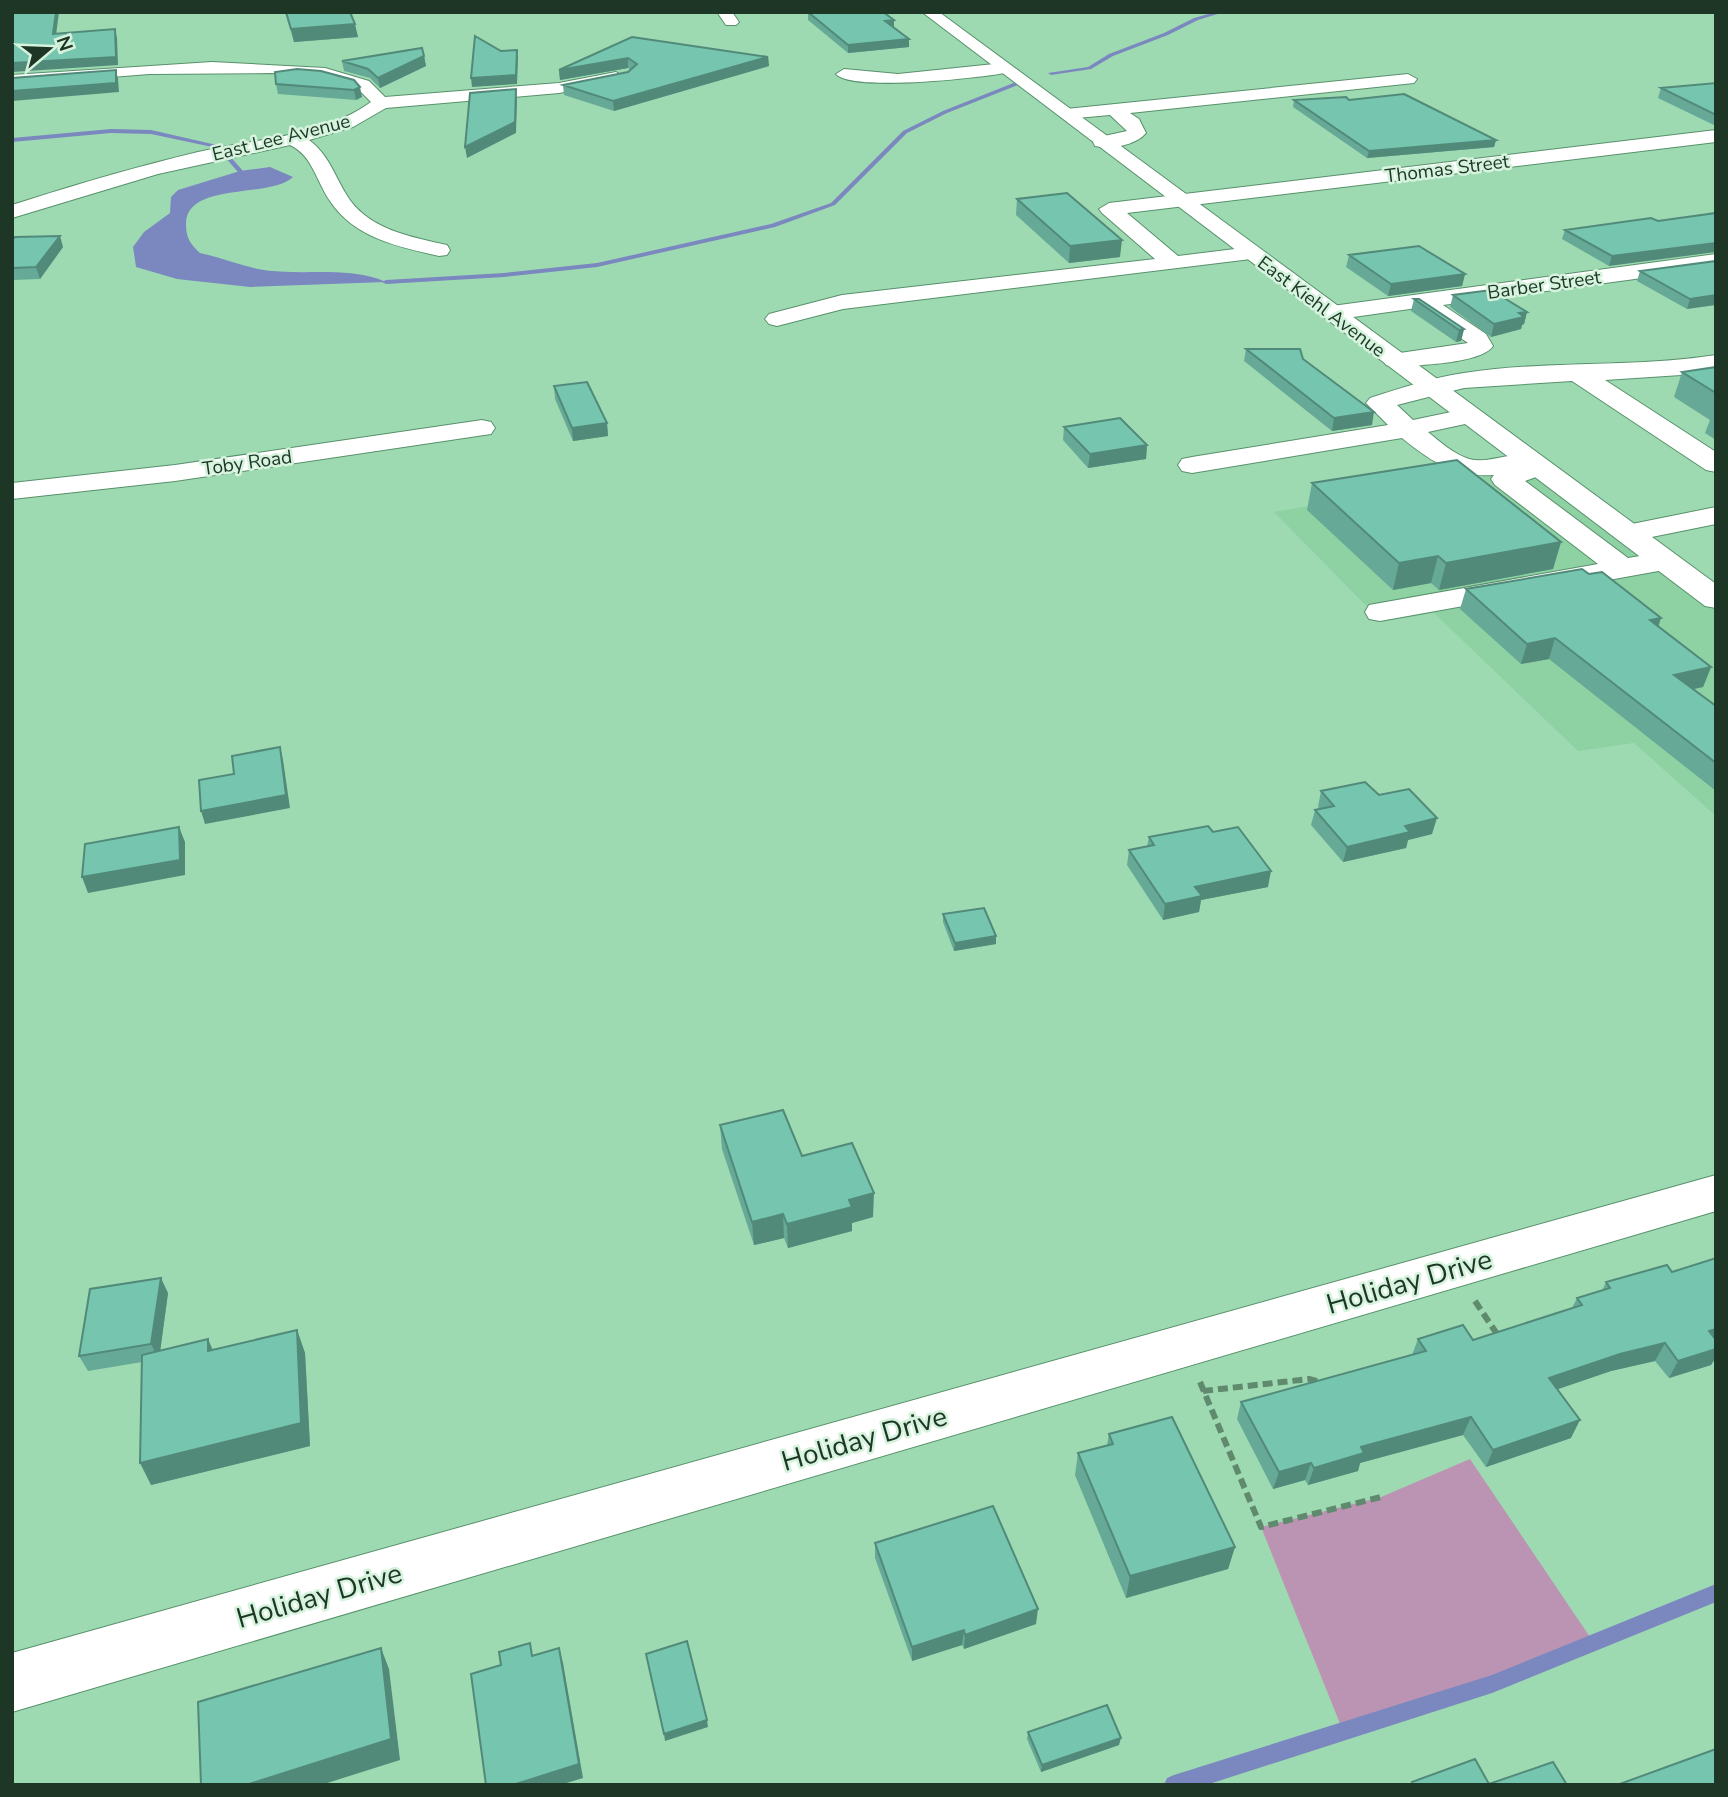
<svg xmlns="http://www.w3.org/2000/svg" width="1728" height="1797" font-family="'Nunito Sans',sans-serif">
  <rect width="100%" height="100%" fill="#9edab1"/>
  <path fill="#8ed1a3" d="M1537 467 1716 599V816L1634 743 1578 751 1434 613 1382 622 1274 512Z"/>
  <path fill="#bc94b3" d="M1470 1459 1594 1643 1343 1731 1261 1527 1381 1497Z"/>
  <path fill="#7b87bf" d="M270 167 293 177C271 199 185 181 186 225 186 238 191 245 200 253 220 257 239 265 258 269 299 277 347 265 386 282L250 287 177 279 136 267 133 247 144 232 170 213 171 197 178 190 240 171Z"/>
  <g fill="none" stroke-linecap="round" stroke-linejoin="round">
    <path fill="#7b87bf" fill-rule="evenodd" d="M1216 12H1224L1198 20 1168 35 1113 56 1091 69 1051 75 1048 73 1088 67 1109 54 1164 33 1194 18Z
      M1016 82 1018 85 947 113 907 133 835 205 775 227 597 267 504 277 386 284 382 282 386 280 504 273 597 263 771 224 831 203 903 131 943 111Z
      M111 129 151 130 221 146 243 171 238 172 217 148 151 134 111 133 12 142V138Z
      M1716 1584V1602L1492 1693 1206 1785H1164L1167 1778 1174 1775 1492 1675Z"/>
    <g stroke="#57916b" stroke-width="2">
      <path id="minor" d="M717 12H732L739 22 736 25H726Z
        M212 62 325 68 369 81 385 97 559 83 616 72 624 77 616 82 559 93 386 108 353 127 309 140C328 154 334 174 346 194 366 229 411 237 447 245L450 250 447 255 439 256C399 247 354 238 330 201 316 181 313 156 290 145L158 174 12 218V205L28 200C84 182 140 166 198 152 254 139 323 137 371 102L357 88 323 78 272 73 149 74 12 85V75Z
        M1004 63 1012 68 1010 72C983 78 852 92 836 74L844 69 898 74Z
        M1408 74 1417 79 1414 83 1130 113 1139 119 1146 133C1136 145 1111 150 1095 146L1093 142 1095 138 1127 131 1110 115 1066 119 1057 114 1066 109Z
        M1716 130V142L1127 213 1178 256 1251 247 1259 248 1262 253 1251 259 843 309 777 326 769 324 765 319 769 314 842 295 1155 259 1102 213 1099 209 1109 203Z
        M1716 254V268L1443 305 1486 334 1493 346C1481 364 1417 365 1395 367L1386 365 1383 360 1386 355 1468 343 1417 308 1332 320 1324 318 1320 313 1324 308 1332 306Z
        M1716 355V369L1681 375 1605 380 1716 452V472L1706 470 1572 381 1464 388 1397 405 1413 420 1470 408 1479 411 1483 416 1479 421 1428 432C1440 442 1454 454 1469 459 1497 466 1531 439 1551 467L1547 473 1525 481 1628 558 1664 552 1674 555 1679 561 1674 567 1664 570 1380 621 1369 619 1365 612 1369 605 1598 564 1495 485 1491 479 1494 475C1456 478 1430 461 1402 438L1192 473 1182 471 1178 465 1182 459 1192 457 1388 425 1366 403 1370 398C1401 388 1431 378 1464 373 1547 360 1632 368 1716 355Z
        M482 420 491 422 495 428 491 434 175 481 12 499V483L175 465Z
        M1716 507V524L1627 542 1617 539 1613 533 1617 527Z
        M1716 1175V1211L12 1712V1653Z"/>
    </g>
    <g stroke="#57916b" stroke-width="2">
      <path id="major" d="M922 12H939L1716 584V608L1705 606Z"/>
    </g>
    <path stroke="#608a6e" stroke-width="6" stroke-dasharray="10 5" stroke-linecap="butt" d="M1475 1301 1499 1337
      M1200 1382 1261 1527 1381 1497
      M1203 1391 1309 1379 1320 1382"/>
    <use href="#minor" fill="#fff" fill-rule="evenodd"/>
    <use href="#major" fill="#fff" fill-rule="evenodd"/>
  </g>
  <path fill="#65a996" d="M285 12H350L358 37 294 42Z
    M808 12 909 39V47L848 53 808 20Z
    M632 37 768 57 769 66 614 111 564 95 563 85 628 72 631 70 628 68 560 80 559 70Z
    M424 56 426 66 380 88 370 78 344 71 342 61Z
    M354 80 362 97 356 100 278 94 276 84Z
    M1716 83V126L1658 98 1661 88Z
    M1294 100H1349L1496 140 1494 147 1367 158 1293 107Z
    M1017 199 1120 257 1069 263 1016 215Z
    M1651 218 1609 266 1562 239 1565 230Z
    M12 240 63 247 40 279 12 280Z
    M1349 255 1465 274 1462 286 1388 296 1346 267Z
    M1716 261 1687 309 1637 281 1640 271Z
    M1453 295 1527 312 1524 324 1522 325 1521 329 1491 337 1450 307Z
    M1414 299 1464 329 1461 341 1456 342 1411 311Z
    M1246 349 1303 359 1372 425 1332 431 1244 361Z
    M1716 367V440L1705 433 1710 420 1674 397 1682 372Z
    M554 386 607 423 608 436 573 441 555 399Z
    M1064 427 1147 445 1146 459 1088 468 1063 440Z
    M1312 483 1561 542 1553 569 1439 590 1431 583 1393 590 1307 510Z
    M1589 574 1661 618 1658 627 1711 667 1703 687 1693 689 1716 706V791L1549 659 1521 664 1460 609 1466 589Z
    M1321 791 1379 795 1432 834 1408 840 1406 848 1343 862 1311 825 1315 810 1320 809 1318 807Z
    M1213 832 1268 887 1201 900 1199 912 1163 920 1127 865 1129 850 1147 846 1149 837Z
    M943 914 996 936V944L954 951 943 922Z
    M720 1125 802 1156 873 1217 852 1223V1231L788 1248 784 1238 754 1245 722 1149Z
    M1716 1258V1357L1711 1365 1669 1378 1655 1361 1611 1371 1557 1389 1571 1438 1486 1467 1463 1435 1360 1463 1358 1471 1308 1485 1305 1480 1273 1489 1237 1419 1241 1402 1412 1355 1418 1339 1473 1340 1572 1308 1577 1298 1602 1291 1606 1282 1672 1272Z
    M168 1293 160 1351 213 1350 297 1330 305 1353 310 1446 151 1485 142 1362 88 1371 79 1356Z
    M1109 1434 1235 1547 1228 1569 1126 1598 1075 1475 1078 1453 1107 1445Z
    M875 1543 1036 1624 964 1649 962 1645 912 1661 875 1558Z
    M1028 1732 1119 1745 1041 1772 1027 1739Z"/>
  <path fill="#528a7a" d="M56 12H59L55 43 53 34Z
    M894 20V28L885 21Z
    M355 24 358 37 294 42 291 29Z
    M115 29 117 38 118 65 12 72V63Z
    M909 39V47L848 53V45Z
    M517 50 518 58 517 84 472 87 471 78Z
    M424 56 426 66 380 88 378 78Z
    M768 57 769 66 614 111 613 101Z
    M628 58V68L560 80 559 70Z
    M116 70 118 79 119 92 12 101V91Z
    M360 87 362 97 356 100 354 90Z
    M516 89 517 99 516 133 467 158 465 147Z
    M1496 140 1494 147 1367 158 1369 151Z
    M60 236 63 247 40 279 36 267Z
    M1122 240 1120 257 1069 263 1070 246Z
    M1716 243V252L1609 266 1612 256Z
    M1465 274 1462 286 1388 296 1391 284Z
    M1716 295V305L1687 309 1690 299Z
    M1527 312 1524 324 1522 325 1521 329 1491 337 1494 324 1519 313Z
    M1464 329 1461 341 1456 342 1459 330Z
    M1374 412 1372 425 1332 431 1334 418Z
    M607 423 608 436 573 441 572 428Z
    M1147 445 1146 459 1088 468 1090 454Z
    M1561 542 1553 569 1439 590 1446 563Z
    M1438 556 1431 583 1393 590 1399 563Z
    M1661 618 1654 638 1650 620Z
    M1555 638 1549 659 1521 664 1527 644Z
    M1711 667 1703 687 1666 695 1674 675Z
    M280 747 283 760 290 808 205 824 201 811Z
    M1437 818 1432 834 1408 840 1406 848 1343 862 1347 847 1405 826Z
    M179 827 185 842V875L88 893 82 877Z
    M1271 871 1268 887 1201 900 1199 912 1163 920 1165 904 1195 887Z
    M996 936V944L954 951 955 943Z
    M874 1193 873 1217 852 1223V1231L788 1248 787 1224 849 1200Z
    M783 1214 784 1238 754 1245 752 1222Z
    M161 1278 168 1293 159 1360 151 1344Z
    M1716 1329V1344L1709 1331Z
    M297 1330 305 1353 310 1446 151 1485 140 1463Z
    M208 1339 218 1362 208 1351Z
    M1665 1343 1655 1361 1611 1371 1541 1395 1549 1378 1620 1354Z
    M1716 1349V1357L1711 1365 1669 1378 1678 1361Z
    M1471 1417 1463 1435 1360 1463 1358 1471 1308 1485 1314 1468 1361 1447Z
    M1580 1420 1571 1438 1486 1467 1493 1450Z
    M1311 1463 1305 1480 1273 1489 1279 1472Z
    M1235 1547 1228 1569 1126 1598 1130 1576Z
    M1038 1609 1036 1624 964 1649 965 1635Z
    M964 1630 962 1645 912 1661V1647Z
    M381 1648 389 1669 400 1760 321 1785H246Z
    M559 1648 563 1663 583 1778 560 1785H513Z
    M707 1720 708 1727 665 1741 664 1734Z
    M1121 1738 1119 1745 1041 1772 1042 1765Z"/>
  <path fill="#75c5af" stroke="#528a7a" stroke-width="2" d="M12 12H56L53 34 115 29 116 57 12 63Z
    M286 12H350L355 24 291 29Z
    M808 12H883L894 20 885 21 909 39 848 45Z
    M475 36 501 51 517 50 516 75 471 78Z
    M632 37 768 57 613 101 563 85 628 72 637 64 628 58 559 70Z
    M422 48 424 56 378 78 368 69 342 61Z
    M297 69 321 71 354 80 360 87 354 90 276 84 275 72Z
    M116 70V83L12 91V78Z
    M1716 83V115L1661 88Z
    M516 89 515 122 465 147 470 93Z
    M1404 94 1496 140 1369 151 1294 100 1346 97 1349 100Z
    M1067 193 1122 240 1070 246 1017 199Z
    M1716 213V243L1612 256 1565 230 1651 218 1658 221Z
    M60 236 36 267 12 268V240L15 237Z
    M1419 246 1465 274 1391 284 1349 255Z
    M1716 261V295L1690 299 1640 271Z
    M1491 290 1527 312 1519 313 1524 317 1494 324 1453 295Z
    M1414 299H1419L1464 329 1459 330Z
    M1246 349H1300L1303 359 1374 412 1334 418Z
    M1716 367V393L1682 372Z
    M587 382 607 423 572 428 554 386Z
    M1120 418 1147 445 1090 454 1064 427Z
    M1457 460 1561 542 1446 563 1438 556 1399 563 1312 483Z
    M1582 569 1589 574 1602 572 1661 618 1650 620 1711 667 1674 675 1716 706V763L1555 638 1527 644 1466 589Z
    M280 747 286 795 201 811 199 780 234 774 232 756Z
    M1365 782 1379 795 1409 789 1437 818 1405 826 1410 832 1347 847 1315 810 1334 806 1321 791Z
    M1208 826 1213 832 1238 827 1271 871 1195 887 1202 896 1165 904 1129 850 1154 845 1149 837Z
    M179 827 180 860 82 877 85 844Z
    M984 908 996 936 955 943 943 914Z
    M783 1110 802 1156 852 1143 874 1193 849 1200 852 1207 787 1224 783 1214 752 1222 720 1125Z
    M1716 1258V1329L1709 1331 1716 1340V1349L1678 1361 1665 1343 1620 1354 1549 1378 1580 1420 1493 1450 1471 1417 1361 1447 1364 1453 1314 1468 1311 1463 1279 1472 1241 1402 1426 1351 1418 1339 1463 1325 1473 1340 1582 1305 1577 1298 1610 1288 1606 1282 1667 1265 1672 1272Z
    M161 1278 151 1344 79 1356 90 1289Z
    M297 1330 301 1423 140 1463 142 1355 208 1339V1351Z
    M1172 1417 1235 1547 1130 1576 1078 1453 1113 1444 1109 1434Z
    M993 1506 1038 1609 965 1635 964 1630 912 1647 875 1543Z
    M687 1641 707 1720 664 1734 646 1654Z
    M530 1643 532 1656 559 1648 579 1764 513 1785H486L471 1674 501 1665 499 1652Z
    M381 1648 391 1739 246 1785H201L198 1702Z
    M1107 1705 1121 1738 1042 1765 1028 1732Z
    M1716 1749V1785H1617Z
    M1475 1759 1489 1784 1553 1762 1567 1785H1414L1412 1782Z"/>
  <g text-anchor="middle" stroke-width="5" stroke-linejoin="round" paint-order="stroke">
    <g font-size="19" fill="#1e3626" stroke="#d5f3dd">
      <text transform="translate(281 137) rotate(-14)" y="7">East Lee Avenue</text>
      <text transform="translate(1447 168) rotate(-7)" y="7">Thomas Street</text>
      <text transform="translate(1544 284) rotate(-8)" y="7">Barber Street</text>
      <text transform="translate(1322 306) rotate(37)" y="7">East Kiehl Avenue</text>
      <text transform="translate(247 462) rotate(-8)" y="7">Toby Road</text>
    </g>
    <g font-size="28" fill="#1e3626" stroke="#d5f3dd">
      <text transform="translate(1409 1281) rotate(-16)" y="10">Holiday Drive</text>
      <text transform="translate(864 1438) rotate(-16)" y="10">Holiday Drive</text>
      <text transform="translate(319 1595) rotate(-16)" y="10">Holiday Drive</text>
    </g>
  </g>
  <rect width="1728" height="1797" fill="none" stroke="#1e3626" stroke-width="28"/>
  <g transform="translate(49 49) rotate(71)" stroke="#d5f3dd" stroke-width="5" paint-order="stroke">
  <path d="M0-5L12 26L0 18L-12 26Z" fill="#1e3626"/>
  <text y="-10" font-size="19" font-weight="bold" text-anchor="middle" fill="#1e3626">N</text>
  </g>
</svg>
